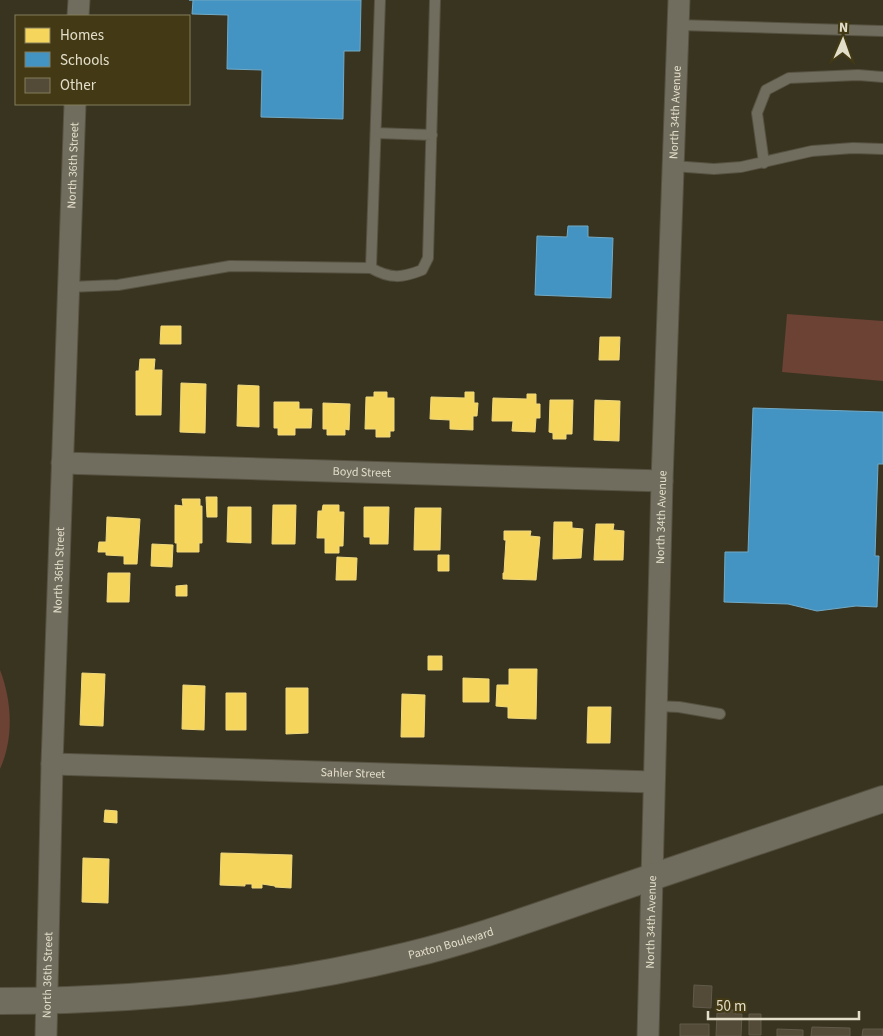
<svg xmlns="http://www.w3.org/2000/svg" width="883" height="1036" font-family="'Source Sans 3',sans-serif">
  <rect width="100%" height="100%" fill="#383420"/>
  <path fill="#6b4234" d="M787 314 883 321V381L782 372Z
    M0 670C12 701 14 738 0 769Z"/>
  <path fill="#f6d55c" stroke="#f0d87d" d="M161 326H181V344H160Z
    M600 337H620L619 360H599Z
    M140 359H155L154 370H162L161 415H136V371H139Z
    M181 383 206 384 205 433 180 432Z
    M238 385 259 386V427L237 426Z
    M374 392H387V398H394V431H390V437H376V429H365L366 397H374Z
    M465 392H474V403H478L477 416H473V430L450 429V420L430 419 431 397 465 398Z
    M527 394H536V404H540V418H536L535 432 512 431 513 421H492L493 398 527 399Z
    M550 400H573L572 434H566V439H553V433L549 432Z
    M595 400 620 401 619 441 594 440Z
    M274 402H299V409H312L311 428H295V435H278V428H274Z
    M323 403 350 404 349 430 345 429V435H327V429H323Z
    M206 497H217V517H207Z
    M182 499H200V506H202V543H199V552H177V543H175V505L183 506Z
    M273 505H296L295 544H272Z
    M323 505H339V512H344L343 546H339V553H325V538H317L318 511H322Z
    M228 507H251V543L227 542Z
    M364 507H389L388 544H370V537H364Z
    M415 508H441L440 550H414Z
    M107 517 140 519 137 564H124V556L106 555V552H98L99 542H106Z
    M554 522H572V528L583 529 581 558 553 559Z
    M596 524H614L613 530 624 531 623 560H594Z
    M504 531H531L530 536 540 537 536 580 503 579V573H504L506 540H504Z
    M152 544 173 545 172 567 151 566Z
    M438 555H449V571H438Z
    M337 557 357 558 356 580H336Z
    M108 573H130L129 602H107Z
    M187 585V596H176V586Z
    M428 656H442V670H428Z
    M509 669H537L536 719 508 718V707L496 706 497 685H509Z
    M82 673 105 674 103 726 80 725Z
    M463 678 489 679V702H463Z
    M183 685 205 686 204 730 182 729Z
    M286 688H308V733L286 734Z
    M226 693H246V730H226Z
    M402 694 425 695 424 737H401Z
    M588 707H611L610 743H587Z
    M105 810 117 811V823L104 822Z
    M221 853 292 855 291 888 275 887V886L262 884V888H252V884H245V886L220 885Z
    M83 858 109 859 108 903 82 902Z"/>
  <path fill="#4393c3" stroke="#73aac5" d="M189 0H361L360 51H344L343 119 261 117 262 70 227 69 228 15 192 14 193 0Z
    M568 226H588V237L613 238 611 298 535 295 537 236 567 237Z
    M753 408 883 412V464H878L875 556H879L877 607 856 606 817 611 788 604 724 602 725 552H748Z"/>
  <path fill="#534b37" stroke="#615a4b" d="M694 985 712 986 711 1008 693 1007Z
    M725 1010H735V1014H742L741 1036H716L717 1013H725Z
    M749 1014H761V1035H749Z
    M680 1024H709V1036H680Z
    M812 1027 850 1028V1036H811Z
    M777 1029 803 1030V1036H777Z
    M863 1029H883V1036H862Z"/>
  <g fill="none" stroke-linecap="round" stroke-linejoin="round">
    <g stroke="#565141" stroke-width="12">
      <path id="service" d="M678 25 883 31
        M376 133 432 135
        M764 163 757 113 766 90 789 78 858 75 883 77
        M673 166 714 169 741 167 812 151 853 148 883 149
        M371 268C390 279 402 278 422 270L428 258 435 0
        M69 287 118 285 230 266 371 268 380 0
        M656 706 679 707 720 714"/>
    </g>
    <g stroke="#565141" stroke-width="23">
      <g id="minor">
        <path d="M78 16 79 0"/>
        <path id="s1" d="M62 463 662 481"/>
        <path id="s2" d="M52 764 653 782"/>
        <path id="s3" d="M46 1036 52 764 75 104"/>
        <path id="s4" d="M648 1036 662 481 679 0"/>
      </g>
    </g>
    <g stroke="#565141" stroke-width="28">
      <g id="tertiary">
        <path id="s5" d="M0 1001C138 1001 275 988 409 955 476 939 540 915 605 893 698 862 790 830 883 799"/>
      </g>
    </g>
    <use href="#service" stroke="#706d5e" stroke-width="10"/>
    <use href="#minor" stroke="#706d5e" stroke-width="21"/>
    <use href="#tertiary" stroke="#706d5e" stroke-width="26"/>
  </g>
  <g text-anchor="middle" stroke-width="5" stroke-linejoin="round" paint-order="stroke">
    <g font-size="12" fill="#e3deca" stroke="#433a15">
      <text dy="4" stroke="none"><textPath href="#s4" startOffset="924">North 34th Avenue</textPath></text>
      <text dy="4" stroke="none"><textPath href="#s3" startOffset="871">North 36th Street</textPath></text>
      <text dy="4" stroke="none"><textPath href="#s1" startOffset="300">Boyd Street</textPath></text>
      <text dy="4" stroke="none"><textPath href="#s4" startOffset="519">North 34th Avenue</textPath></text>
      <text dy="4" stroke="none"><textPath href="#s3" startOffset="466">North 36th Street</textPath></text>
      <text dy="4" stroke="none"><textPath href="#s2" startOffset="301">Sahler Street</textPath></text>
      <text dy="4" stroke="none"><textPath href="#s4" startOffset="114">North 34th Avenue</textPath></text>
      <text dy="4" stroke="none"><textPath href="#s5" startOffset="456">Paxton Boulevard</textPath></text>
      <text dy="4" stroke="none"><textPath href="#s3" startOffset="61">North 36th Street</textPath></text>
    </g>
  </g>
  <rect x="15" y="15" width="175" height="90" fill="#433a15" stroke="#837c5d"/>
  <rect x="25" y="28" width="25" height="15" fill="#f6d55c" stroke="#837c5d"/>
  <text x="60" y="40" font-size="15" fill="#e3deca">Homes</text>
  <rect x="25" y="52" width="25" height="15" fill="#4393c3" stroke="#837c5d"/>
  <text x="60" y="65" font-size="15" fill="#e3deca">Schools</text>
  <rect x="25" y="78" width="25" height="15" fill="#534b37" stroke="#837c5d"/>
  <text x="60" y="90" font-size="15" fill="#e3deca">Other</text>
  <g transform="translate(843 40) rotate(2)" stroke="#433a15" stroke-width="4" paint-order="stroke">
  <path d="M0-4L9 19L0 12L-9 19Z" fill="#e3deca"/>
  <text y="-8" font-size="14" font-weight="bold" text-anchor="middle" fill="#e3deca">N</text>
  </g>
  <path d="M708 1011v8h151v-8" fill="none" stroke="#e3deca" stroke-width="2.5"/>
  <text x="716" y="1011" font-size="15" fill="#e3deca" stroke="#433a15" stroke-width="4" paint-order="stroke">50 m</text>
</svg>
